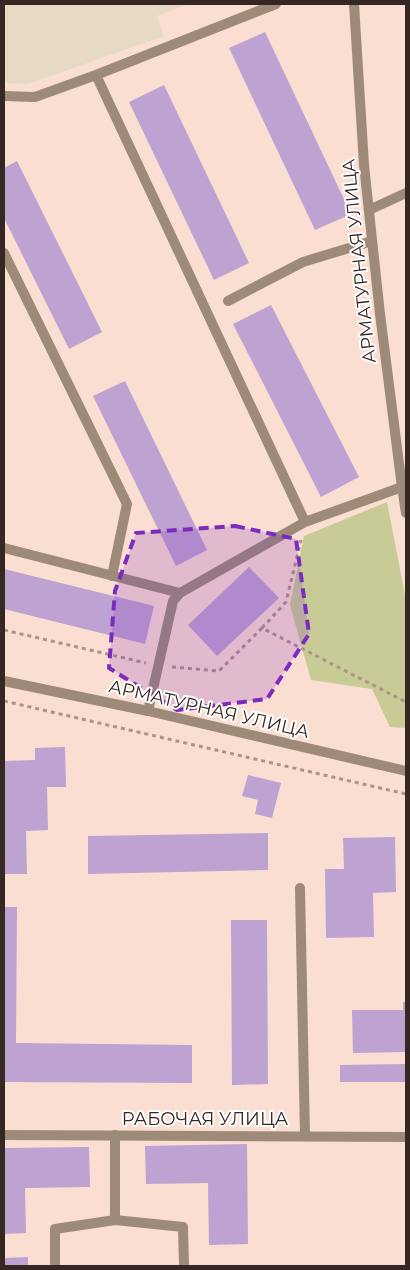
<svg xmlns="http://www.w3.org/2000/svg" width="410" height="1270" font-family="Montserrat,sans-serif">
  <rect width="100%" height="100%" fill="#fbded2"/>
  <path fill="#e6dac5" d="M4 4H189L157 16 164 36 28 84 4 83Z"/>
  <path fill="#c8cb95" d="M387 502 406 600V728L390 727 372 689 311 680 290 605 304 536Z"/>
  <path fill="#bea2d1" d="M265 32 351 214 315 230 229 48Z
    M164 85 249 263 214 280 129 102Z
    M17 161 102 332 69 349 4 218V168Z
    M271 305 359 477 321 497 233 324Z
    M125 381 207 550 176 566 93 396Z
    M249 567 279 598 217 656 188 625Z
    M4 569 154 606 145 644 4 609Z
    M65 747 66 787H47L48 830 26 831 27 874H4V761L35 760V748Z
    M248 775 281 783 272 818 255 814 258 800 242 796Z
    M268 833V870L88 874V836Z
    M395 837 396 892 373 893 374 937 326 938 325 869H344L343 838Z
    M4 907H17L16 1043 192 1045V1083L4 1082Z
    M231 920H267L268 1084 232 1085Z
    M403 1002H406V1052L353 1053 352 1010H403Z
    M406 1064V1082H340V1065Z
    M247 1144 248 1244 209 1245 208 1183 146 1184 145 1146Z
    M89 1147 90 1187 25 1188 26 1233 4 1234V1148Z
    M28 1257V1266H4V1258Z"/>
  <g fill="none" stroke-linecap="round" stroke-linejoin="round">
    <path stroke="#ab948b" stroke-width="3" stroke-dasharray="4 4" stroke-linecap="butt" d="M262 628 286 602 301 540
      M4 630 146 663
      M172 667 219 671 262 628 406 702
      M4 701 406 794"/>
    <path stroke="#9d8a79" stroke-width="10" d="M96 75 276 4
      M4 96 35 97 96 75 305 522 402 487
      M369 210 406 193
      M4 253 127 504 112 576
      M228 301 303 262 372 241
      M4 548 180 593
      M148 711 173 601 180 593 305 522
      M300 888 305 1136
      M115 1220 183 1227 184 1266
      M55 1266V1229L115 1220V1135"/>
    <path stroke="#9d8a79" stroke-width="10" d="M4 1135 406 1137"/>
    <path stroke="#9d8a79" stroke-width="10" d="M354 4 364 165 380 314 402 487 406 513
      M4 681 148 711 406 771"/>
  </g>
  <path fill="#7b2cbf" fill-opacity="0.2" stroke="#7b2cbf" stroke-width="4" stroke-dasharray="10 6" stroke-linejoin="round" d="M235 526 296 539 309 634 267 699 177 710 109 668 115 591 136 533Z"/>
  <g text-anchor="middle" stroke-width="4" stroke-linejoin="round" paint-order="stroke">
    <g font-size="18" fill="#352722" stroke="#fff">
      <text transform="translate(359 261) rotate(-96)" y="6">АРМАТУРНАЯ УЛИЦА</text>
      <text transform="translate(209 709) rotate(13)" y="6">АРМАТУРНАЯ УЛИЦА</text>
      <text x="205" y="1125">РАБОЧАЯ УЛИЦА</text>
    </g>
  </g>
  <rect width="410" height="1270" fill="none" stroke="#352722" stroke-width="10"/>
</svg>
